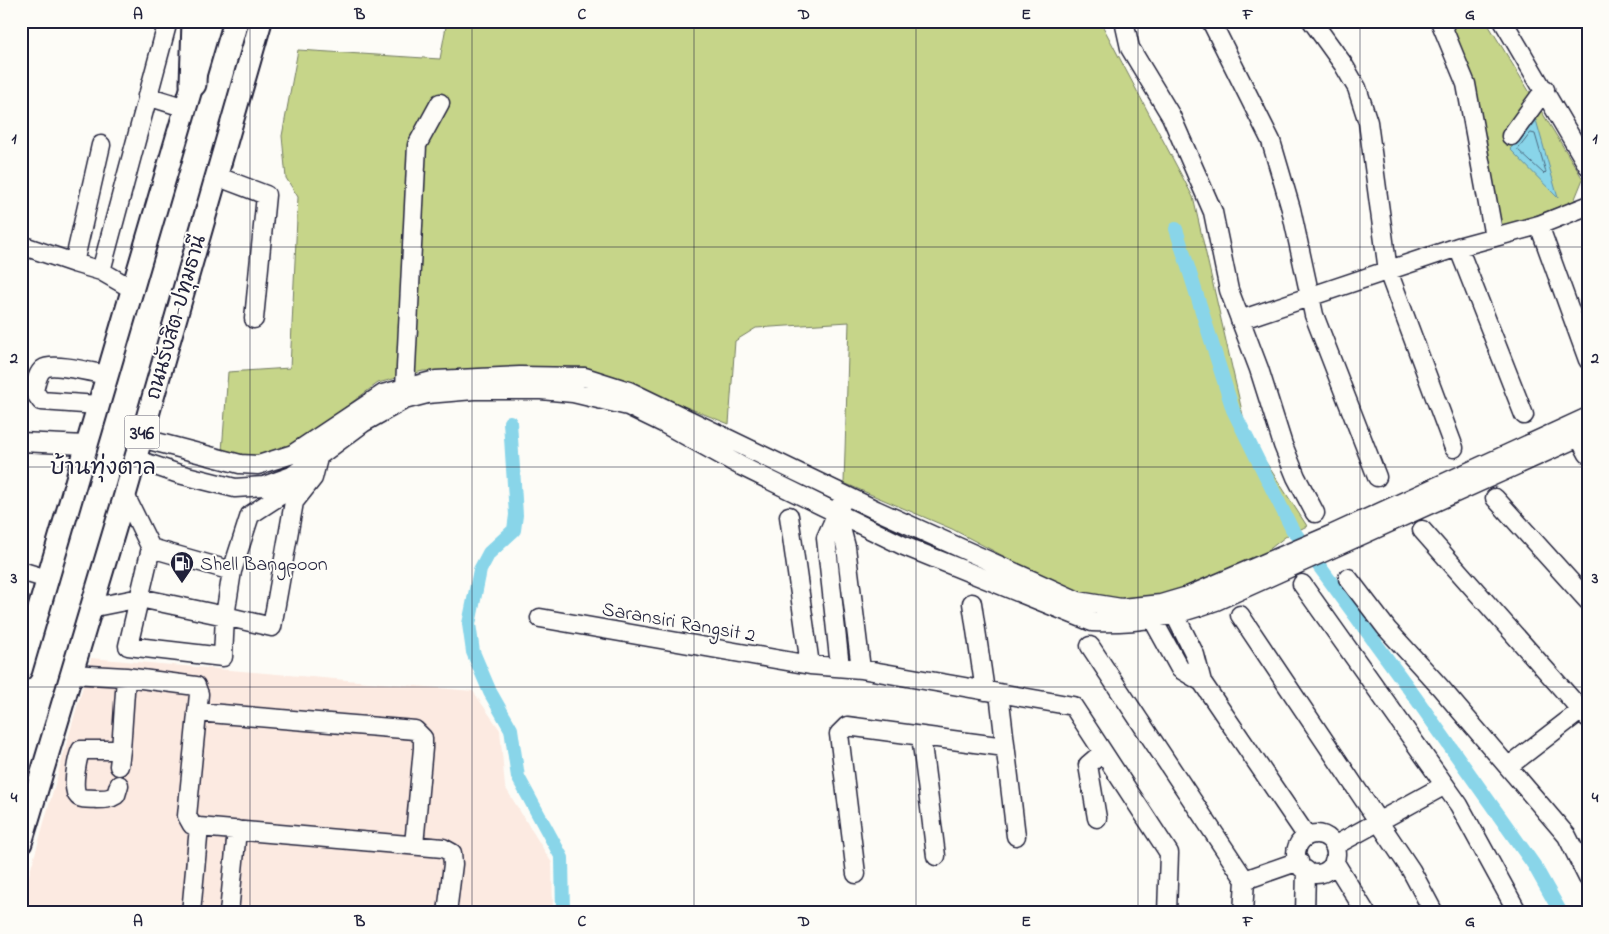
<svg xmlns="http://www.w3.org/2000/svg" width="1609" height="934" font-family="'Indie Flower','Playpen Sans Thai',sans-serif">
  <rect width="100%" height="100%" fill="#fdfcf7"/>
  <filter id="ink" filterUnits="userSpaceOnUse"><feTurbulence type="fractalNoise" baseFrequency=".02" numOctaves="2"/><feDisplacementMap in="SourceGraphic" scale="10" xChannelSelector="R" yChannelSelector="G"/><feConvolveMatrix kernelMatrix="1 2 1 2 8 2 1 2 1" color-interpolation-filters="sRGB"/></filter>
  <g filter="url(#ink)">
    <path fill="#fceae1" d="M91 658 473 691 500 730 505 787 552 863 553 913H21V903Z"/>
    <path fill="#c6d589" stroke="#747c62" d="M447 21H1100L1193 197 1247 433 1307 526 1285 537 1262 555 1173 592 1124 602 1079 596 952 529 844 483 849 322 756 328 735 341 729 424 585 367 423 371 378 383 304 438 263 458 222 451 228 372 290 368 298 197 286 178 282 136 298 50 440 59Z
      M1446 21H1486L1583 179 1574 201 1500 229Z"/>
    <path fill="#89d5e9" stroke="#608da3" d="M1536 120 1558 198 1510 149Z"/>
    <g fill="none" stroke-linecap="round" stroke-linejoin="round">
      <path stroke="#4b6a81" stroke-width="1" d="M1531 133 1535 134 1546 172 1544 174 1518 150Z"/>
      <path stroke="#89d5e9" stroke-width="14" d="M1176 229 1233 410 1292 529 1415 697 1534 865 1561 913
        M510 422 516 515 514 530 489 553 480 570 469 624 473 652 490 692 511 729 518 777 562 858 563 913"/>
      <g stroke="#22223b" stroke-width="21">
        <path id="minor" d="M1124 21 1130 48 1171 116 1213 212 1229 290 1259 369 1283 445 1296 477 1315 513
          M1211 21 1271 141 1291 209 1314 315 1377 477
          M1312 21 1343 64 1357 88 1368 122 1388 271 1454 448
          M1440 21 1466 84 1494 237
          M1503 21 1588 166
          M147 96 186 108
          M1511 136 1545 89
          M101 145 74 263 101 271
          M216 176 266 195 254 319
          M1539 225 1588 360
          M21 245 74 263
          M1458 247 1524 415
          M134 290 101 271 168 21
          M1240 320 1458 247 1539 225 1587 206
          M405 388 417 145 440 103
          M98 405 41 401 34 391C36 383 37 374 43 369 52 362 95 373 107 375
          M1574 428 1588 454
          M141 438 240 464 258 465 293 454 383 394 405 388 436 380 520 376 585 377 629 391 876 510 1078 601 1121 608 1161 604 1188 596 1333 534 1588 417
          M21 442 85 445
          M135 459 179 474 235 488 264 486 292 476 363 423 404 400 427 394 474 390H541L573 393 628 406 663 423 741 466 904 546 1092 622C1139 624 1172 617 1216 601L1588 433
          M125 495 151 548 232 571 225 616 272 627 294 502 313 478 318 458 315 453
          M1495 498 1588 601
          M837 513 846 547 861 669
          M789 516 810 665
          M1422 530 1588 718
          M21 571 47 579
          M232 571 250 515 307 478
          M1348 578 1387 629 1440 687 1567 836 1588 878
          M1302 584 1459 805 1518 913
          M972 603 985 691
          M90 608 140 598 225 616 223 657 128 646 151 548
          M1148 611 1180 669 1202 682 1195 655 1171 607
          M1240 615 1411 870 1434 913
          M540 618 810 665 861 669 1073 706 1169 853 1167 913
          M1090 646 1245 880 1243 913
          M840 667 826 538 841 504
          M71 674 126 677 196 686 199 694 187 816 192 825 199 827 443 848 452 853 453 864 447 913
          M1202 682 1306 835
          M999 693 1016 836
          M197 712 415 730 423 738V748L414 845
          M921 736 936 856
          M119 766 121 750
          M1509 766 1588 705
          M119 785 116 795C110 799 105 799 97 799 92 798 82 800 78 796 71 790 77 758 81 750H121L126 677
          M1097 818 1088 765 1103 752
          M1296 854a20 20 0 1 1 40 0a20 20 0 1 1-40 0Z
          M1334 846 1445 785
          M1334 861 1366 913
          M856 874 839 734 847 726 1005 747
          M1245 880 1299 861
          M191 913 199 827
          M229 913 237 830
          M1305 913 1306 870"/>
      </g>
      <g stroke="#22223b" stroke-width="25">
        <path id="major" d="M21 670 211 21
          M21 843 125 495 261 21"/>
      </g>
      <g stroke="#22223b" stroke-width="29">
        <path id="highway" d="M193 84 195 21"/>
      </g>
      <use href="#minor" stroke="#fdfcf7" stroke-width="18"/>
      <use href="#major" stroke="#fdfcf7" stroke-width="21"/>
      <use href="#highway" stroke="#fdfcf7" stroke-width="25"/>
    </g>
  </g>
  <path fill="none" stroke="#22223b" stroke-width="1" stroke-opacity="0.55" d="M250 21V913M472 21V913M694 21V913M916 21V913M1138 21V913M1360 21V913M21 247H1588M21 467H1588M21 687H1588"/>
  <defs>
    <g id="fuel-pin" transform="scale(1.25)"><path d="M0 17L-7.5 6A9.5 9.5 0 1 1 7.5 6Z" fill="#22223b" stroke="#fdfcf7"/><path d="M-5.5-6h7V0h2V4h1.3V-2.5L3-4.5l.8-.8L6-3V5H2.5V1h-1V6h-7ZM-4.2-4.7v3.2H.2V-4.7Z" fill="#fff"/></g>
  </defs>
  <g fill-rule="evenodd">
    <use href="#fuel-pin" x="182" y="563"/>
  </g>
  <g text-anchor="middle" stroke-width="4" stroke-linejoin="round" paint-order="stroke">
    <rect fill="#fdfcf7" stroke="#646373" stroke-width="1" x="124.5" y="415.5" width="35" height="33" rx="4"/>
    <g font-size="19" font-weight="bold" fill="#22223b">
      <text x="142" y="439">346</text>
    </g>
    <g font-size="20" fill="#22223b" stroke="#fdfcf7">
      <text transform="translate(175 317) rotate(-74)" y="7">ถนนรังสิต-ปทุมธานี</text>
      <text transform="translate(679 621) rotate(10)" y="7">Saransiri Rangsit 2</text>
    </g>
    <g font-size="20" fill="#22223b" stroke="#fdfcf7" text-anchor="start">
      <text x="200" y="570">Shell Bangpoon</text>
    </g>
    <g font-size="22" fill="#22223b" stroke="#fdfcf7">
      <text x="103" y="474">บ้านทุ่งตาล</text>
    </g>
  </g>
  <rect width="1609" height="934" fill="none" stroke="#fdfcf7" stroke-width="55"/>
  <rect x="28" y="28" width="1554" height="878" fill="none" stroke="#22223b" stroke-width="2"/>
  <g font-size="16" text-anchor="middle" font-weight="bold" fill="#22223b">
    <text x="138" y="19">A</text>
    <text x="360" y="19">B</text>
    <text x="582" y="19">C</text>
    <text x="804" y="19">D</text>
    <text x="1026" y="19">E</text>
    <text x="1248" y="19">F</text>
    <text x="1470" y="19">G</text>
    <text x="14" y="143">1</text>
    <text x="1595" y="143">1</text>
    <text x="14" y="363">2</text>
    <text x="1595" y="363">2</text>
    <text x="14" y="583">3</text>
    <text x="1595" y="583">3</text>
    <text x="14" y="802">4</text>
    <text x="1595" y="802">4</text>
    <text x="138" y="926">A</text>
    <text x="360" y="926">B</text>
    <text x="582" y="926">C</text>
    <text x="804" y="926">D</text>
    <text x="1026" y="926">E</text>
    <text x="1248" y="926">F</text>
    <text x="1470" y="926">G</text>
  </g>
</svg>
